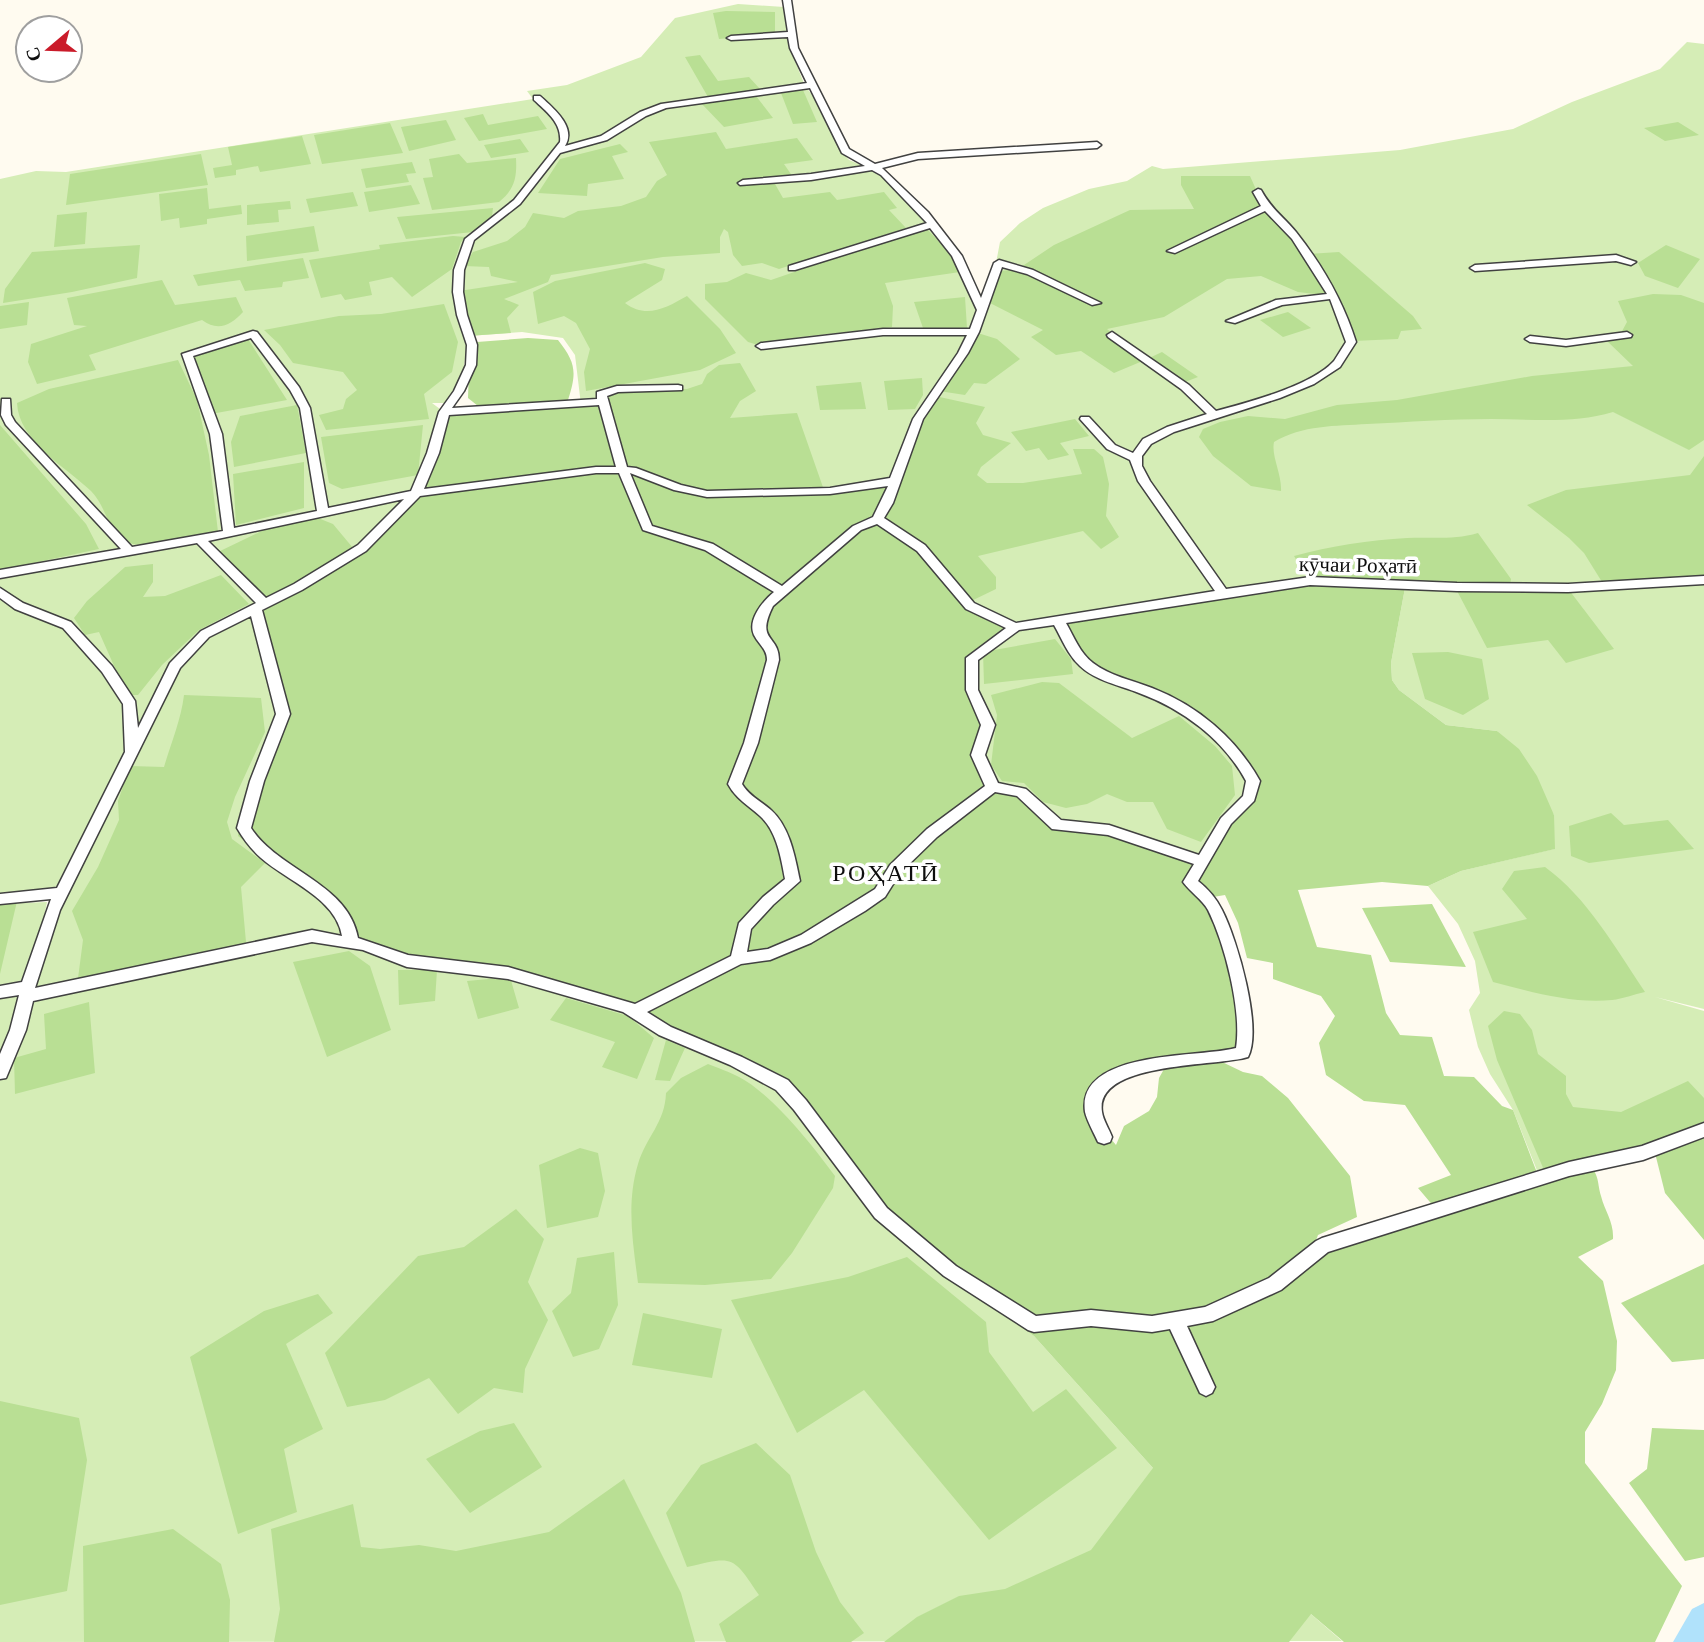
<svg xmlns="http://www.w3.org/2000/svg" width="1704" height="1642" font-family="Georgia,serif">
  <rect width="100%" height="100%" fill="#fffbf0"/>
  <path fill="#d5edb6" d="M738 4 784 7 791 21 790 48 805 86 817 101 838 147 849 160 886 175 961 256 983 308 992 281 1001 271 996 263 1000 242 1020 223 1043 208 1089 189 1127 181 1152 166 1163 169 1400 150 1513 129 1572 102 1660 69 1687 42 1704 44V1009L1655 997 1704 1011V1128L1540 1178 1513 1110 1490 1074 1478 1047 1469 1010 1480 993 1475 961 1458 924 1428 886 1461 871 1554 849V815L1497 731 1446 725 1399 690 1392 680 1391 663 1405 588 1173 705 1227 748 1244 770 1250 801 1200 861 1073 831 988 788 973 704 971 654 997 642 996 621 825 493 581 405 575 355 563 338 522 332 468 336 461 389 448 403H432L444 412 509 972 634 1011 789 1097 952 1275 1034 1336 1153 1468 1237 1550 1342 1641 0 1642V904L47 902 40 938 68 880 42 894 0 898V179L36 171 66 172 533 99 527 91 567 85 641 57 675 18Z"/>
  <path fill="#b9df94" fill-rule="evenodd" d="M726 11 775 12V34L719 39 713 13Z
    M700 55 718 81 749 77 760 89 708 97 685 57Z
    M803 90 817 122 793 124 781 93Z
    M756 96 773 118 724 127 701 103Z
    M483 114 488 125 538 116 547 129 479 141 464 118Z
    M446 120 456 140 409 151 401 127Z
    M1678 122 1699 135 1665 141 1644 128Z
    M390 123 403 153 322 164 314 135Z
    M716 132 726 149 797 138 813 160 784 164 795 180 775 184 783 198 830 192 837 200 884 192 897 208 889 210 906 228 779 269 762 263 742 266 733 255 728 232 724 229 720 237V253L663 257 551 275 548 282 504 299 519 305 507 318 511 333 468 336 459 291 518 282 491 276 489 267 464 266 473 252 507 241 525 227 533 213 564 218 578 211 621 206 646 197 657 181 667 175 649 142Z
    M302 136 311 164 260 172 258 166 236 170V175L215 178 213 168 232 165 228 147Z
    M520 139 529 152 491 158 484 145Z
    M620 144 628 152 612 156 624 179 588 184 587 196 538 193 560 159Z
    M201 154 208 185 66 205 70 174Z
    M459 154 467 163 516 158C517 177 515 189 499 202L432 210 423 178 433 177 429 159Z
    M412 162 416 173 406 174 409 182 366 188 361 169Z
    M1181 176H1250L1266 212 1284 224 1308 254 1339 252 1413 316 1422 329 1401 331 1398 339 1353 341 1332 296 1298 292 1261 276 1227 279 1164 317 1107 329 1145 360 1162 352 1198 377 1180 384 1145 360 1114 373 1081 351 1056 355 1031 337 1043 330 986 301 992 281 1001 271 1018 269 1054 245 1130 210 1194 209 1181 185Z
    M411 185 420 204 369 212 364 192Z
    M207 188 209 209 241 205 242 214 207 219V224L180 228 179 218 161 221 159 194Z
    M353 192 358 206 310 213 306 199Z
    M290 201 291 209 278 210 279 222 247 225V205Z
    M493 208 492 216 473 232 406 239 397 217Z
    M87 212 85 244 54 247 57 215Z
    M314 226 319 251 247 261 246 236Z
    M925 227 947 250 960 272 885 283 893 306 892 327 799 337 758 345 748 342 705 299V284L727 282 746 273 771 280Z
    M453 236 466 237 461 242 452 269 412 297 392 277 369 282 372 295 345 300 341 294 321 298 309 260 380 249 379 245Z
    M140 245 137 278 72 292 3 303 5 289 32 252Z
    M1666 245 1700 259 1678 288 1645 276 1638 263Z
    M303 258 309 278 283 282 282 287 245 291 240 280 198 286 193 275Z
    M645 263 665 269 662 280 625 303C646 319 666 308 687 296L720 329 736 353 700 370 586 391 584 372 590 349 576 323 564 316 538 324 533 292 555 281Z
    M162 280 175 305 236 297 243 312C231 325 218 332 202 320L89 355 96 370 37 384 28 362 31 344 87 326 74 325 67 298Z
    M1653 294 1681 295 1704 303V440L1689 450 1613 412C1573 424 1532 419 1491 419 1450 419 1408 422 1367 424 1336 426 1302 425 1274 442 1271 456 1282 474 1281 491L1251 486 1213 456 1199 437 1203 429 1220 422 1248 416 1285 419 1337 405 1397 400 1532 376 1633 366 1607 341 1621 333 1627 322 1618 301Z
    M965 297 967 328H923L914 302Z
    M29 302 27 325 0 329V306Z
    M444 304 458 342 452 372 424 394 429 419 326 430 319 415 343 409 346 399 357 390 343 372 293 363 280 345 264 330 339 316 381 314Z
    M1288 312 1311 328 1283 337 1260 320Z
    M981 334 997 339 1020 359 986 384 974 383 965 395 939 391 970 335Z
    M528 338 558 340C576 363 577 372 568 400L478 406 468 398 469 368 477 342Z
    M248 339 287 400 211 414 189 355Z
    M178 360 197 400 209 455 218 532C201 534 146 547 133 544 106 536 109 509 91 491 66 467 19 442 17 403L49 389Z
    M740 363 756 391 740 401 730 418 797 413 825 493 892 483 907 440 935 396 985 407 976 423 983 435 1011 443 981 467 977 475 987 483H1023L1082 474 1073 449H1094L1103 457 1109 484 1106 516 1119 537 1101 549 1083 531 978 556 996 577V589L967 603 1012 629 997 642 971 654 970 673 987 722 976 756 988 787 1017 791 1046 821 1088 829 1200 861 1250 801 1244 770 1227 748 1173 705 1079 662 1055 622 1310 582 1294 556C1330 546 1370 540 1407 538 1432 537 1455 540 1478 533L1511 579 1509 591 1569 590 1614 649 1566 663 1548 640 1487 648 1456 589 1405 588 1391 663 1392 680 1399 690 1446 725 1497 731 1519 749 1537 776 1554 815 1555 849 1461 871 1428 886 1382 882 1298 890 1317 947 1371 955 1386 1013 1400 1035 1432 1037 1444 1076 1474 1077 1502 1106 1513 1110 1539 1178 1591 1165C1600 1180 1597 1182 1601 1196 1605 1212 1614 1222 1613 1239L1578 1257 1603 1281 1617 1341 1616 1370 1602 1404 1585 1432V1463L1682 1586 1655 1642H1344L1311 1614 1289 1642H884L917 1617 959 1596 1005 1589 1091 1550 1153 1468 1034 1336 900 1240 789 1097 763 1076 629 1008 509 972 404 964 349 937 329 904 238 836 239 823 282 717 259 649 256 610 358 554 420 489 444 412 598 402V394L650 388 687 389 702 384 707 374 719 365ZM1225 895 1238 923 1247 958 1273 963V979L1321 996 1335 1016 1319 1043 1326 1075 1364 1101 1405 1105 1451 1175 1418 1188 1435 1208 1312 1251 1318 1235 1357 1217 1350 1176 1288 1098 1262 1076 1243 1072 1220 1061 1248 1056 1234 975 1207 898ZM1168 1062 1159 1078 1157 1097 1149 1111 1124 1126 1116 1145 1093 1118 1103 1086Z
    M922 378 923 395 915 409 888 410 884 381Z
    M861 382 866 409 820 410 816 386Z
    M297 405 306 453 234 467 231 442 240 416Z
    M1075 419 1089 436 1060 443 1069 455 1048 460 1039 448 1026 451 1011 432Z
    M0 425 86 524 99 549 0 570Z
    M423 425 418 475 342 489 329 483 321 437Z
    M1704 456V582L1607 590 1584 553 1569 538 1527 505 1566 490 1690 475Z
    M304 462V508L236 525 233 474Z
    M313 516 333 524 353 548 329 568 261 600 218 552 268 528Z
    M153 564V582L143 597 165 596 221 575 249 604 199 630 162 665 138 695H127L99 632 85 635 74 618 87 601 125 567Z
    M1055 639 1071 659 1073 674 984 684 983 652Z
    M1448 652 1482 659 1489 699 1463 715 1425 699 1412 653Z
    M1042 682 1059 683 1132 738 1179 716 1215 746 1232 766 1235 795 1201 842 1167 829 1153 802H1127L1107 794 1087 804 1066 808 1043 802 1024 783 1002 781 991 765 997 715 991 695Z
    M184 695 261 698 265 732 235 797 227 822 232 839 265 863 241 887 246 942 233 955 77 986 83 940 72 911 98 867 119 820 118 801 130 766 164 767C171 743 181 720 184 695Z
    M1611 813 1624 825 1668 820 1694 849 1589 863 1571 856 1569 826Z
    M1545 867C1587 897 1616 949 1645 992 1634 994 1623 999 1612 1000 1573 1004 1531 992 1493 982L1473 932 1527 919 1502 889 1514 871Z
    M18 897 0 974V898Z
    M1432 904 1466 967 1390 962 1362 908Z
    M349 951 370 966 391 1030 327 1057 293 962Z
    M398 970H437L435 1001 399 1005Z
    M510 977 519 1008 478 1019 467 981Z
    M566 998 628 1016 654 1038 637 1079 602 1067 615 1042 550 1020Z
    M89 1002 95 1073 15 1094 14 1058 46 1049 44 1014Z
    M1504 1011 1520 1014 1532 1030 1538 1054 1566 1076V1094L1573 1107 1621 1112 1688 1081 1704 1098V1121C1654 1147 1598 1157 1544 1170L1497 1060 1488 1026Z
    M666 1040 685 1048 670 1081 655 1080Z
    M708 1064C718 1068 730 1072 739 1077 772 1094 813 1146 835 1176L833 1188 792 1253 771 1279 705 1285 638 1283C633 1243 626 1204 638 1164 646 1137 665 1123 666 1093L681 1078Z
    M1704 1129V1240L1665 1193 1654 1149Z
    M580 1148 598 1153 605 1191 598 1217 547 1228 539 1165Z
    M516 1209 544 1239 528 1282 548 1320 525 1369 523 1393 494 1388 458 1414 429 1378 385 1400 347 1407 325 1353 418 1256 464 1247Z
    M614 1252 618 1305 599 1349 573 1357 552 1311 571 1293 577 1258Z
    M907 1257 986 1322 989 1352 1033 1412 1066 1389 1117 1448 989 1540 864 1390 797 1433 731 1300 848 1277Z
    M1704 1264V1359L1672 1362 1621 1303Z
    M318 1294 333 1313 286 1344 323 1429 284 1449 297 1512 238 1534 190 1357 264 1311Z
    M643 1313 722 1329 712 1378 632 1365Z
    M0 1401 79 1418 87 1460 67 1591 0 1605Z
    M514 1423 542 1467 470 1513 426 1459 480 1431Z
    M1652 1428 1704 1430V1557L1685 1561 1629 1483 1647 1469Z
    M756 1443 790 1475 816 1552 840 1602 864 1633 851 1642H726L719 1624 759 1595C732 1555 734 1556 687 1567L666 1513 701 1465Z
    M624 1479 681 1593 695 1642H274L280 1609 271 1529 353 1504 361 1547 380 1549 419 1545 456 1551 549 1532Z
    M173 1529 221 1564 230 1600 229 1642H84L83 1546Z"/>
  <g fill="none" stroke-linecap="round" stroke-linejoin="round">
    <path fill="#b0e2fb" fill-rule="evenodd" d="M1704 1603V1642H1673L1692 1609Z"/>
    <g stroke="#414141" stroke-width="3">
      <path id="minor" d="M783 0H791L798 48 849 149 875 164 918 153 1097 142 1101 145 1097 148 918 159 882 168 928 212 962 256 981 298 994 263 999 260 1033 270 1101 303 1092 305 1027 274 1002 267 979 332 968 353 923 419 893 503 884 518 925 545 974 603 1016 623 1215 591 1138 481 1130 460 1107 449 1080 419 1081 417H1089L1115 445 1133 453 1143 439 1167 427 1207 414 1181 389 1108 337 1107 335 1112 332 1189 385 1216 411C1249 402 1311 386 1334 361 1338 355 1342 348 1346 342L1330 299 1282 305 1235 323 1226 321 1276 300 1327 294 1292 239 1265 211 1175 253 1167 251 1261 206 1253 192 1258 189 1261 190C1272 210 1283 216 1296 232 1323 266 1343 301 1356 342L1340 367 1314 384 1280 398 1174 432 1151 444 1142 456V466L1150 481 1226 589 1310 577 1457 583 1568 584 1704 576V584L1568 592 1457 591 1310 585 1066 623C1074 637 1080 653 1093 663 1110 676 1132 680 1152 688 1198 706 1236 738 1260 781L1254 801 1231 824 1198 881C1208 889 1216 898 1222 910 1237 939 1263 1028 1248 1057 1217 1067 1094 1061 1102 1112 1103 1120 1109 1129 1112 1137L1110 1142 1104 1144 1098 1142C1094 1133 1087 1121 1085 1112 1076 1049 1201 1058 1236 1048 1242 1011 1225 944 1208 910 1202 899 1190 892 1183 882L1194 864 1108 835 1052 829 1017 796 995 792 937 837 900 873 885 897 865 911 811 943 770 960 741 964 647 1012 671 1027 742 1057 788 1080 806 1100 887 1208 956 1266 1036 1316 1091 1310 1152 1316 1205 1307 1269 1278 1316 1241 1322 1238 1569 1162 1642 1146 1704 1123V1137L1643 1160 1569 1176 1328 1252 1281 1290 1213 1321 1187 1326 1215 1387 1212 1393 1206 1396 1200 1393 1170 1329 1152 1332 1091 1326 1034 1332 1028 1330 944 1276 875 1218 794 1110 776 1090 730 1065 659 1035 623 1012 508 979 407 967 363 950 312 942 33 1001 26 1030 6 1078 0 1079V1054L10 1030 19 995 0 998V986L22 982 51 899 0 904V894L57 888 125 752 123 704 102 672 63 628 15 609 0 598V588L23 603 71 622 112 666 135 701 138 728 170 663 201 631 256 603 197 543 0 578V570L121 549 6 425 1 415 2 399H10L11 415 15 422 132 547 223 531 210 434 182 354 253 331 257 332 299 387 310 408 328 508 411 491 427 453 439 412 454 391 466 365 467 345 457 315 453 292 454 270 465 239 514 200 560 142C562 123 547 112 534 100V96H540C553 108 577 127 565 146L601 136 640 112 661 104 807 83 790 48 788 37 731 40 727 38 731 36 788 32ZM810 88 842 153 865 166 811 174 743 180 738 183 740 185 811 180 872 170 881 175 927 223 789 266V270H795L930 228 952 256 977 310 970 329H883L761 343 756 346 761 349 883 335H967L958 353 913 419 890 478 830 488 707 491 681 485 636 468 627 467 607 396 618 392 682 390V386L678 385 617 386 597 392V399L452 408 464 391 476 365 477 345 467 315 463 292 464 270 474 240 520 204 560 153 607 140 646 116 666 108ZM251 338 290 390 300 408 317 511 234 528 222 434 193 356ZM599 405 616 467H596L424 489 439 453 449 415ZM596 473H619L643 530 705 550 774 592C763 601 747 620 754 635 759 645 767 649 767 660L744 743 728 784C736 799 748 805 760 816 777 831 781 858 785 879L763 897 739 923 731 956 635 1004 508 967 408 955 358 938C348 883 279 871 251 828L264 781 290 714 262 610 302 590 366 551 420 496ZM630 473 674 490 707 497 830 494 888 486 873 517 853 526 782 586 713 544 652 526ZM404 499 358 545 294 584 266 598 208 541ZM877 524 917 551 966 609 1006 628 966 658V690L981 725 971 755 985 786 927 829 890 865 875 889 801 935 768 949 747 952 751 929 773 905 800 881C795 857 790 827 771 810 761 801 749 796 742 784L758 743 779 660C779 634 755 642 773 606L861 530ZM251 616 276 714 250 781 237 828C244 840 251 849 261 858 287 881 336 898 342 936L312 930 35 988 60 910 180 668 209 637ZM1054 625C1062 639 1068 655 1080 666 1096 681 1119 685 1139 693 1183 709 1224 740 1246 781L1243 796 1221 818 1199 855 1109 825 1061 820 1026 789 998 783 985 755 995 725 978 690V660L1019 630Z
        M1616 255 1636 262 1631 265 1616 261 1475 271 1470 268 1475 265Z
        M1627 332 1632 335 1631 337 1566 346 1530 342 1525 339 1530 336 1566 340Z"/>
    </g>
    <use href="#minor" fill="#fff" fill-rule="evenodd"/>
  </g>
  <g text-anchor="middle" stroke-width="7" stroke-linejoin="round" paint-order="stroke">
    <g font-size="21" fill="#0e0e0e" stroke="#fff">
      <text transform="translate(1358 565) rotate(1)" y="7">кӯчаи Роҳатӣ</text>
    </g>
    <g font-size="24" letter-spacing="2" fill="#0e0e0e" stroke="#fff">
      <text x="886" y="881">РОҲАТӢ</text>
    </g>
  </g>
  <g transform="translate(49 49) rotate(251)"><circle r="33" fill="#ffffff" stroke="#9f9f9f" stroke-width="2"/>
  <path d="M0-5L12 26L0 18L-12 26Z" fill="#ca1b2a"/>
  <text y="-10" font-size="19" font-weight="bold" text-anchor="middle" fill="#0e0e0e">С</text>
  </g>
</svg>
